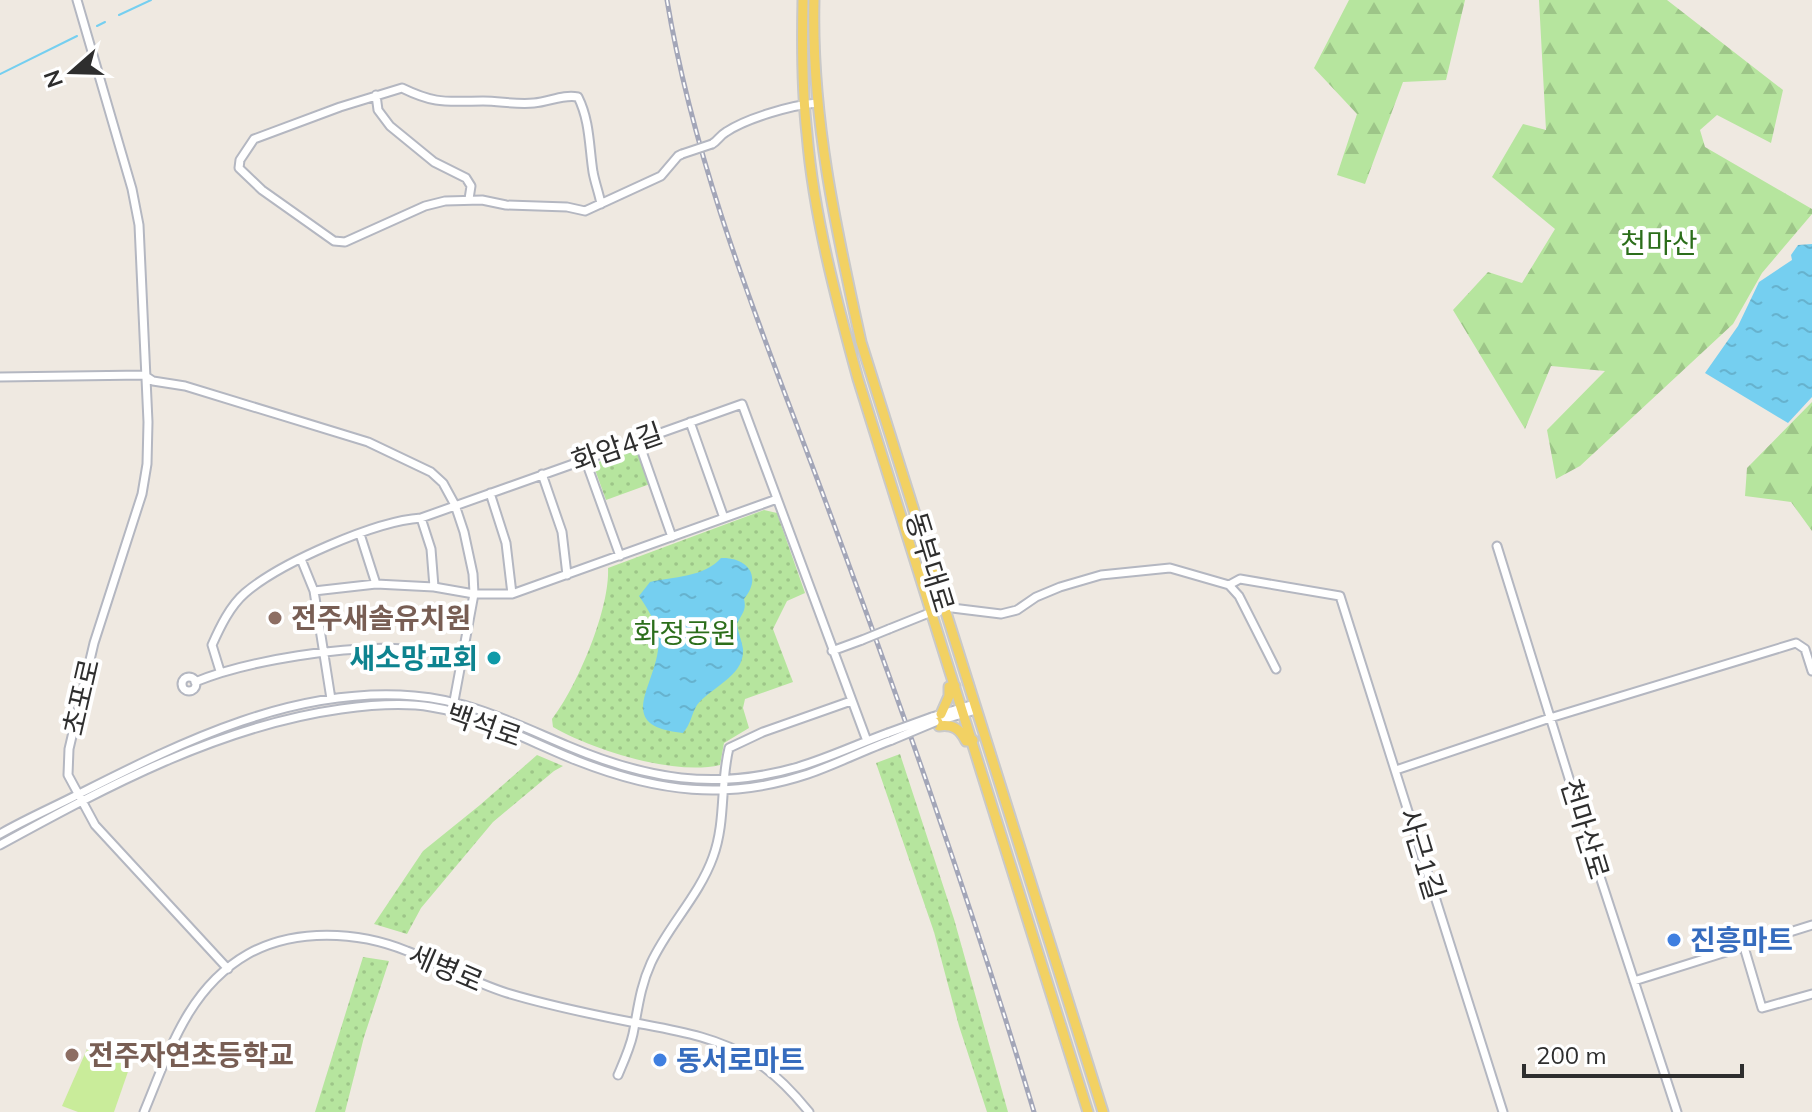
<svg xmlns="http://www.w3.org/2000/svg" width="1812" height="1112" font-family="Mulish,'Noto Sans KR',sans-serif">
  <defs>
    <pattern id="forest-firs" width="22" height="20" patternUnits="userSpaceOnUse" patternTransform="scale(2)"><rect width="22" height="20" fill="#b6e59e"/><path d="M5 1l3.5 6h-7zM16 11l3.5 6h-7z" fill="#9dc588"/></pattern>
    <pattern id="park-dots" width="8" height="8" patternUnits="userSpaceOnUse" patternTransform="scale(2)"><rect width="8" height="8" fill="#b6e59e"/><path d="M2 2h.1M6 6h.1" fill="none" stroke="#9dc588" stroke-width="1.8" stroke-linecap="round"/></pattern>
    <pattern id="water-ripples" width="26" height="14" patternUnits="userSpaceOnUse" patternTransform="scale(2)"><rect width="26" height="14" fill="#75cff0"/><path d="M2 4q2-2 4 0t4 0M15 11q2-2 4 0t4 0" fill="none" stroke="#66b2ce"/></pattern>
  </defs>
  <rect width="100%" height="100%" fill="#efe9e1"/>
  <path fill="url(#forest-firs)" d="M1349 0H1465L1446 80 1403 82 1365 184 1337 175 1357 114 1314 68Z
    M1539 0H1667L1783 90 1771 143 1717 115 1700 130 1705 147 1812 209V214L1762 273 1733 324 1580 466 1556 479 1547 430 1605 371 1551 366 1525 429 1453 310 1488 272 1522 283 1555 229 1492 177 1523 124 1546 130Z
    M1812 402V531L1791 502 1745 496 1747 468Z"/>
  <path fill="url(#park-dots)" d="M637 448 650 484 606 500 593 464Z
    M764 510 777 513 805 593 787 601 773 629 793 682 745 699 743 708 749 728 724 743 720 765C674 776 593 750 553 727L552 719C577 687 610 609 608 568Z
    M900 754 954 919 1008 1112H987L959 1026 934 932 876 763Z
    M537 755 563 766 554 771 493 822 421 908 407 934 374 924 423 851 480 805Z
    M363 957 389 961 364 1037 345 1112H315Z"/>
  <path fill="#c9ec9a" d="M87 1049 131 1063 114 1112H78L62 1106Z"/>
  <path fill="url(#water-ripples)" d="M1812 244V397L1788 423 1705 373 1738 326 1759 282 1792 260 1791 255 1798 245Z
    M721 558C747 557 763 576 744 599 747 611 741 614 737 624 738 633 742 641 743 649 745 676 711 687 697 705 691 715 691 724 683 733 607 726 664 679 658 636 656 621 647 608 639 596L650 582C672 577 705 577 721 558Z"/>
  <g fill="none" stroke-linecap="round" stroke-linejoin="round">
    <path stroke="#75cff0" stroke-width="2" d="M119 15 151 0
      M97 26 105 22
      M0 74 77 36"/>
    <g stroke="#b4b7c1" stroke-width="11">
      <path id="minor" d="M77 0 132 189 139 225 148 422 147 464 142 494 94 643 69 749 68 775 95 825 228 969
        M376 95 378 110 390 126 434 162 466 178 471 186 469 199
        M712 144C718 141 719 136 726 132 747 118 792 105 817 103
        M601 204C599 193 595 183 593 172 589 146 590 121 578 97 563 94 549 102 534 103 517 105 500 101 483 101 447 101 437 105 402 88L340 107 254 139 240 160 239 168 262 190 334 241 345 242 425 206 445 201 482 200 506 205 567 207 585 211 661 176 678 156 682 154
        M144 375 153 381 185 386 368 442 431 472 443 483 455 505 464 532 473 574 474 594 454 701
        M0 377 144 375
        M690 422 724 518
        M638 440 672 537
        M585 459 620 556
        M542 474 562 532 567 575
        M490 493 506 543 512 594
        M421 518 431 549 434 587
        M360 534 376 584
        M1497 546 1590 846 1677 1112
        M301 559 314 591 331 699
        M1229 585 1240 579 1340 596 1503 1112
        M314 591 376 584 434 587 474 594H512L777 499
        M889 629 944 607 1001 614 1017 610 1036 597 1060 587 1101 575 1170 568 1229 585 1239 596 1276 669
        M832 651 862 640
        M220 671 212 645C220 627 230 606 245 593 280 563 375 521 421 518L742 404 867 741
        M182 684a7 7 0 1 1 14 0a7 7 0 1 1-14 0Z
        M195 682C248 660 347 645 405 649 423 650 442 654 461 657
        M932 717 974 704
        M935 722 976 710
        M1396 770 1550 718 1796 643 1805 649 1812 671
        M0 834C26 819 54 807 81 793 184 741 295 686 414 696 469 700 518 725 568 746 646 779 715 791 798 767 828 758 858 744 888 733
        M0 845C106 787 219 726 341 709 370 705 402 702 431 707 483 715 530 742 578 761 657 792 727 801 808 774 837 764 864 750 892 740
        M1744 947 1762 1008 1812 994
        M1634 981 1812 925
        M618 1075C624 1061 630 1048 633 1034 638 1009 640 987 651 963 668 926 699 896 713 857 726 822 720 784 729 748L763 732 851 701
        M144 1112C169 1052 188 988 248 954 295 928 358 931 407 951 441 964 472 982 507 993 547 1005 590 1014 631 1022 672 1030 716 1036 752 1059 775 1073 792 1091 809 1112"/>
    </g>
    <g stroke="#c9c9c9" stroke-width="13">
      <path id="major" d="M803 0C802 45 802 90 807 134 814 217 836 299 858 379L1088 1112
        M814 0C811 116 836 229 861 342L1103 1112
        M941 714 949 696V687L955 686
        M938 722 939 726C953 724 960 729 966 741L973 740"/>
    </g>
    <use href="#minor" stroke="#fff" stroke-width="7"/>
    <use href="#major" stroke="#f2d163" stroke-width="9"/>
    <g stroke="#a3a6b8" stroke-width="5">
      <path id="rail" d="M667 0C696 174 764 336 825 500 900 703 972 905 1034 1112"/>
    </g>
    <use href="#rail" stroke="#fff" stroke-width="2" stroke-dasharray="6" stroke-linecap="butt"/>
    <g stroke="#b4b7c1" stroke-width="11" stroke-linecap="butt">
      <path id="minor-bridge" d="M682 154 712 144
        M862 640 889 629
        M888 733 932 717
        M892 740 935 722"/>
    </g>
    <use href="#minor-bridge" stroke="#fff" stroke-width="7"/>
  </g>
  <g fill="#8d6e63" stroke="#fff" stroke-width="3">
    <circle cx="275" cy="618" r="8"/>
    <circle cx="72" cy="1055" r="8"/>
  </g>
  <circle fill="#0f9aa8" stroke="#fff" stroke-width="3" cx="494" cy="658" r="8"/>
  <g fill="#3f7fe0" stroke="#fff" stroke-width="3">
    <circle cx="1674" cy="940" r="8"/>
    <circle cx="660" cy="1060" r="8"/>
  </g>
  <g text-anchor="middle" stroke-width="8" stroke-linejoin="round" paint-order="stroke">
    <g font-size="28" fill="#2c6e1b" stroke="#fff">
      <text x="1659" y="253">천마산</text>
      <text x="685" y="643">화정공원</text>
    </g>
    <g font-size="28" fill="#2e2e2e" stroke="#fff">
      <text transform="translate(617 447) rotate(-19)" y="10">화암4길</text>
      <text transform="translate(930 562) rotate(73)" y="10">동부대로</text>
      <text transform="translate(81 697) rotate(-77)" y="10">초포로</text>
      <text transform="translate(484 725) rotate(19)" y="10">백석로</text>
      <text transform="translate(1585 829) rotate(73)" y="10">천마산로</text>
      <text transform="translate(1422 854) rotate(73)" y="10">사근1길</text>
      <text transform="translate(446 968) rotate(23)" y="10">세병로</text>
    </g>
    <g font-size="28" font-weight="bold" fill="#785e54" stroke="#fff" text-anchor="start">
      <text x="291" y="628">전주새솔유치원</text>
      <text x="88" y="1065">전주자연초등학교</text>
    </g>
    <g font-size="28" font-weight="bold" fill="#0d838f" stroke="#fff" text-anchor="end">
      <text x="478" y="668">새소망교회</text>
    </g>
    <g font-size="28" font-weight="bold" fill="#366cbe" stroke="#fff" text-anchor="start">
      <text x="1690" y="950">진흥마트</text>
      <text x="676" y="1070">동서로마트</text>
    </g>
  </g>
  <g transform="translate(72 72) rotate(250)" stroke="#ffffff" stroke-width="6" paint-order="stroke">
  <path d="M0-6L14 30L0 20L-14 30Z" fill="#2e2e2e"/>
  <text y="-12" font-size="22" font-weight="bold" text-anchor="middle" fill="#2e2e2e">N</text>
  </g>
  <path d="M1524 1064v12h218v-12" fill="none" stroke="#2e2e2e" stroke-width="4"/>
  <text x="1536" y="1064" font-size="24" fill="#2e2e2e" stroke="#ffffff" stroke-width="6" paint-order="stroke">200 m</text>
</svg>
